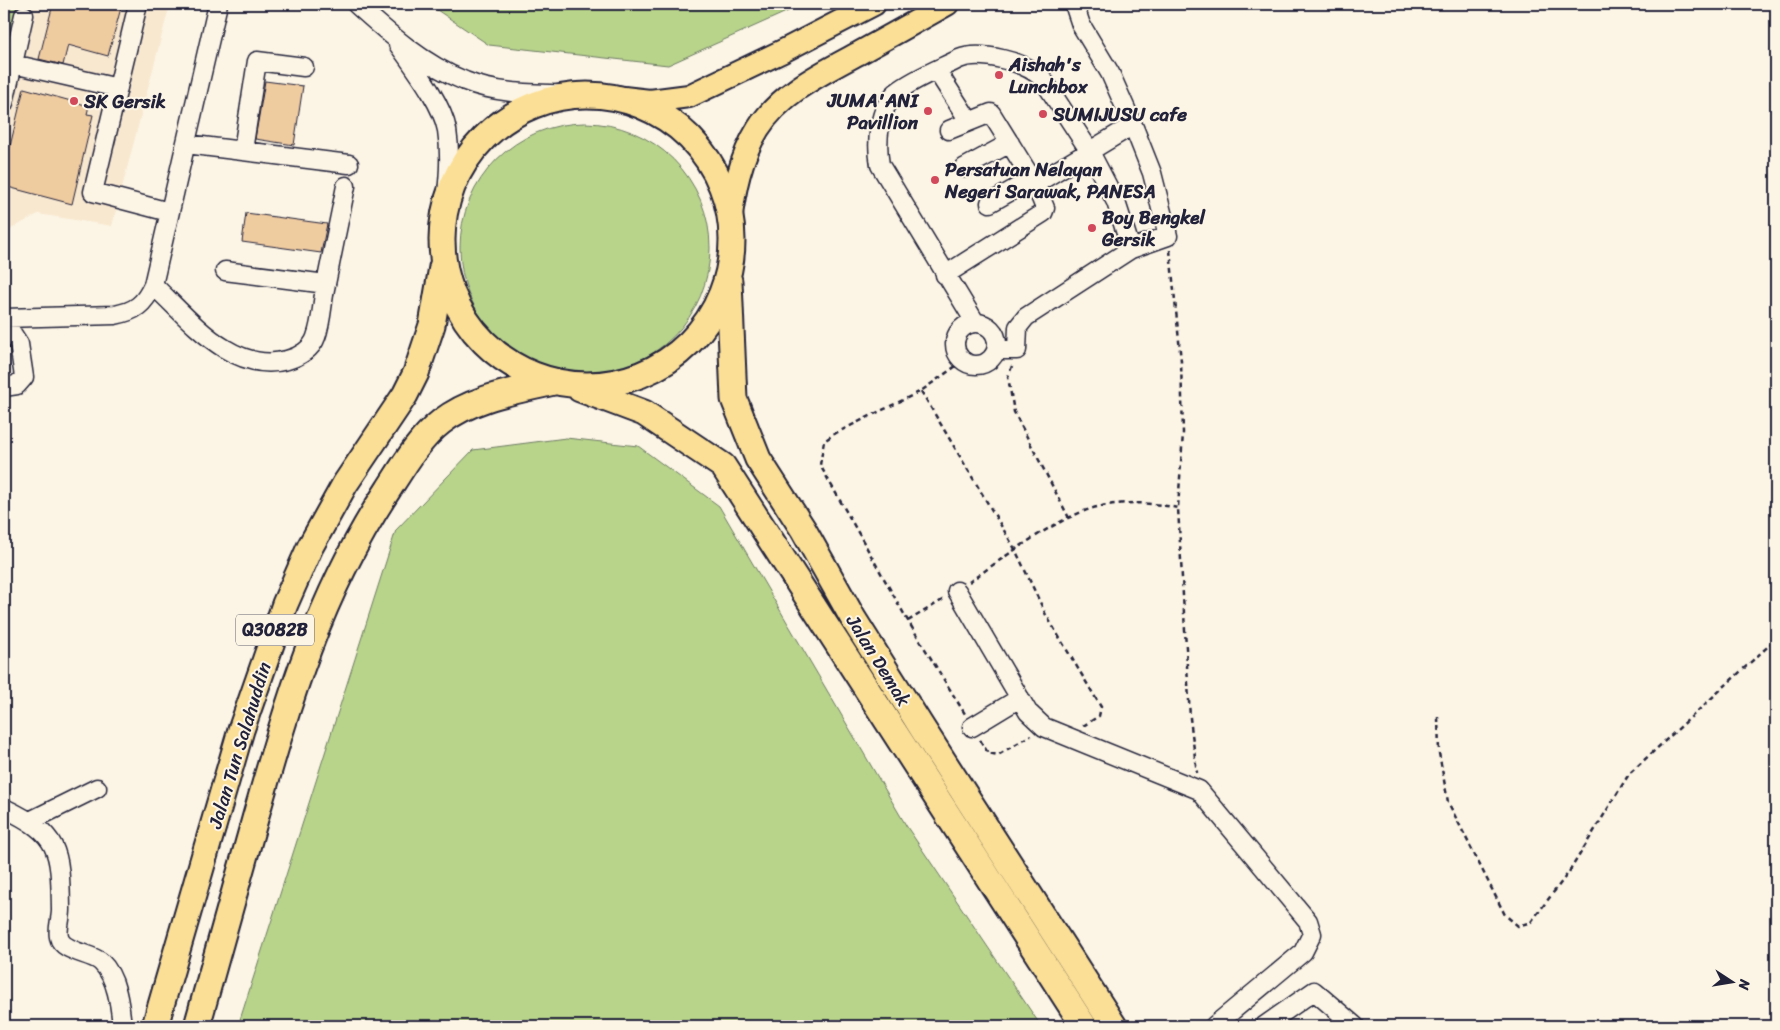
<svg xmlns="http://www.w3.org/2000/svg" width="1780" height="1030" font-family="Sriracha,sans-serif">
  <rect width="100%" height="100%" fill="#fcf5e5"/>
  <filter id="ink" filterUnits="userSpaceOnUse"><feTurbulence type="fractalNoise" baseFrequency=".02" numOctaves="2"/><feDisplacementMap in="SourceGraphic" scale="10" xChannelSelector="R" yChannelSelector="G"/><feConvolveMatrix kernelMatrix="1 2 1 2 8 2 1 2 1" color-interpolation-filters="sRGB"/></filter>
  <g filter="url(#ink)">
    <path fill="#f8e8d0" d="M4 4H170L112 226 38 214 4 233Z"/>
    <path fill="#b8d48b" stroke="#6d7b63" d="M4 4H18L4 61Z
      M428 4H804L668 65 489 45Z
      M460 248a125 125 0 1 1 250 0a125 125 0 1 1-250 0Z
      M566 438 638 446 719 506 907 827 1041 1026H238L396 530 473 450Z"/>
    <path fill="#efcba0" stroke="#22223b" d="M53 4H122L108 56 68 45 63 65 39 59Z
      M265 81 303 86 294 145 255 139Z
      M24 88 89 106 87 114 93 115 72 204 4 186V171Z
      M246 213 327 224 321 253 242 242Z"/>
    <g fill="none" stroke-linecap="round" stroke-linejoin="round">
      <g stroke="#22223b" stroke-width="21">
        <path id="minor" d="M138 4 93 192 169 212
          M356 4C388 33 424 65 465 81 501 96 545 93 583 95
          M398 44C414 67 442 103 447 130 452 161 447 192 444 222
          M13 64 118 88
          M937 71 969 121
          M4 103 24 15
          M186 144 349 164
          M243 150 257 61 304 67
          M964 168 1010 143
          M1035 184 1133 125
          M990 203 1032 179
          M225 271 326 284 346 186
          M945 275 1043 213 1045 208 1035 184 991 113 949 130
          M153 285C189 318 232 375 287 360 299 357 312 349 316 337 322 321 322 301 326 284
          M4 318 115 315C135 311 144 305 153 285L218 4
          M4 321 19 344 24 377 17 385 4 387
          M975 322 880 165C876 143 878 108 897 92 915 78 939 69 959 59 980 50 1026 62 1042 78L1089 150 1116 202 1131 249
          M955 344a21 21 0 1 1 42 0a21 21 0 1 1-42 0Z
          M996 350H1017L1018 327 1026 317 1131 249 1168 236 1152 173 1133 125 1110 73 1081 25 1074 4
          M957 591 1028 712 1044 727 1199 790 1308 921 1312 934 1303 952 1214 1026
          M972 727 1020 698
          M4 808C61 835 60 851 61 910 61 919 57 929 59 937 62 952 91 953 101 962 117 977 120 1006 122 1026
          M30 821 97 788
          M1264 1026 1314 991 1355 1026"/>
      </g>
      <g stroke="#22223b" stroke-width="26">
        <path id="major" d="M606 96 650 101 689 96 783 51 874 4
          M730 223C734 190 740 158 758 129 781 92 824 72 861 52 890 36 919 20 947 4"/>
      </g>
      <g stroke="#22223b" stroke-width="29">
        <path id="highway" d="M442 240a145 145 0 1 1 290 0a145 145 0 1 1-290 0Z
          M729 281 734 399 758 459 803 529 854 620 922 728 1114 1026
          M580 389 644 413 723 466 1084 1026
          M155 1026 241 730 285 604 310 547 345 484 405 395 416 373 432 325 442 267
          M197 1026C217 957 236 888 255 819 289 699 319 595 388 490 403 467 419 439 441 422 473 397 516 391 554 382"/>
      </g>
      <path stroke="#22223b" stroke-width="2.5" stroke-dasharray="5 4" stroke-linecap="butt" d="M1170 250 1181 361 1183 433 1178 508 1190 718 1197 773
        M963 361 921 391 836 433 824 441 820 465 908 621 965 714
        M1012 366 1008 377 1014 412 1069 518
        M921 391 1015 549 1046 615 1101 707 1099 716 1083 726
        M969 582C1002 559 1062 513 1102 506 1126 501 1155 503 1178 508
        M908 621 944 599
        M1438 717 1439 753 1448 802 1505 915 1518 926 1531 922 1569 872 1629 774 1776 639
        M980 740 988 753 998 755 1031 735"/>
      <use href="#minor" stroke="#fcf5e5" stroke-width="18"/>
      <use href="#major" stroke="#fbdf96" stroke-width="22"/>
      <use href="#highway" stroke="#fbdf96" stroke-width="25"/>
    </g>
  </g>
  <g fill="#d1495b" stroke="#fcf5e5" stroke-width="2">
    <circle cx="999" cy="75" r="5"/>
    <circle cx="74" cy="101" r="5"/>
    <circle cx="928" cy="111" r="5"/>
    <circle cx="1043" cy="114" r="5"/>
    <circle cx="935" cy="180" r="5"/>
    <circle cx="1092" cy="228" r="5"/>
  </g>
  <g text-anchor="middle" stroke-width="4" stroke-linejoin="round" paint-order="stroke">
    <rect fill="#fcf5e5" stroke="#63616e" stroke-width="1" x="236" y="614.5" width="78" height="31" rx="4"/>
    <g font-size="18" font-weight="bold" fill="#22223b">
      <text x="275" y="636">Q3082B</text>
    </g>
    <g font-size="19" font-weight="bold" fill="#22223b" stroke="#fcf5e5" text-anchor="start">
      <text x="1009" y="71">Aishah's<tspan x="1009" dy="22">Lunchbox</tspan></text>
      <text x="918" y="107" text-anchor="end">JUMA'ANI<tspan x="918" dy="22">Pavillion</tspan></text>
      <text x="84" y="108">SK Gersik</text>
      <text x="1053" y="121">SUMIJUSU cafe</text>
      <text x="945" y="176">Persatuan Nelayan<tspan x="945" dy="22">Negeri Sarawak, PANESA</tspan></text>
      <text x="1102" y="224">Boy Bengkel<tspan x="1102" dy="22">Gersik</tspan></text>
    </g>
    <g font-size="19" fill="#22223b" stroke="#fcf5e5">
      <text transform="translate(879 660) rotate(58)" y="7">Jalan Demak</text>
      <text transform="translate(239 745) rotate(-73)" y="7">Jalan Tun Salahuddin</text>
    </g>
  </g>
  <rect width="1780" height="1030" fill="none" stroke="#fcf5e5" stroke-width="20"/>
  <rect x="10" y="10" width="1760" height="1010" fill="none" stroke="#22223b" stroke-width="2" filter="url(#ink)"/>
  <g transform="translate(1732 982) rotate(102)" stroke="#fcf5e5" stroke-width="4" paint-order="stroke">
  <path d="M0-4L9 19L0 12L-9 19Z" fill="#22223b"/>
  <text y="-8" font-size="14" font-weight="bold" text-anchor="middle" fill="#22223b">N</text>
  </g>
</svg>
